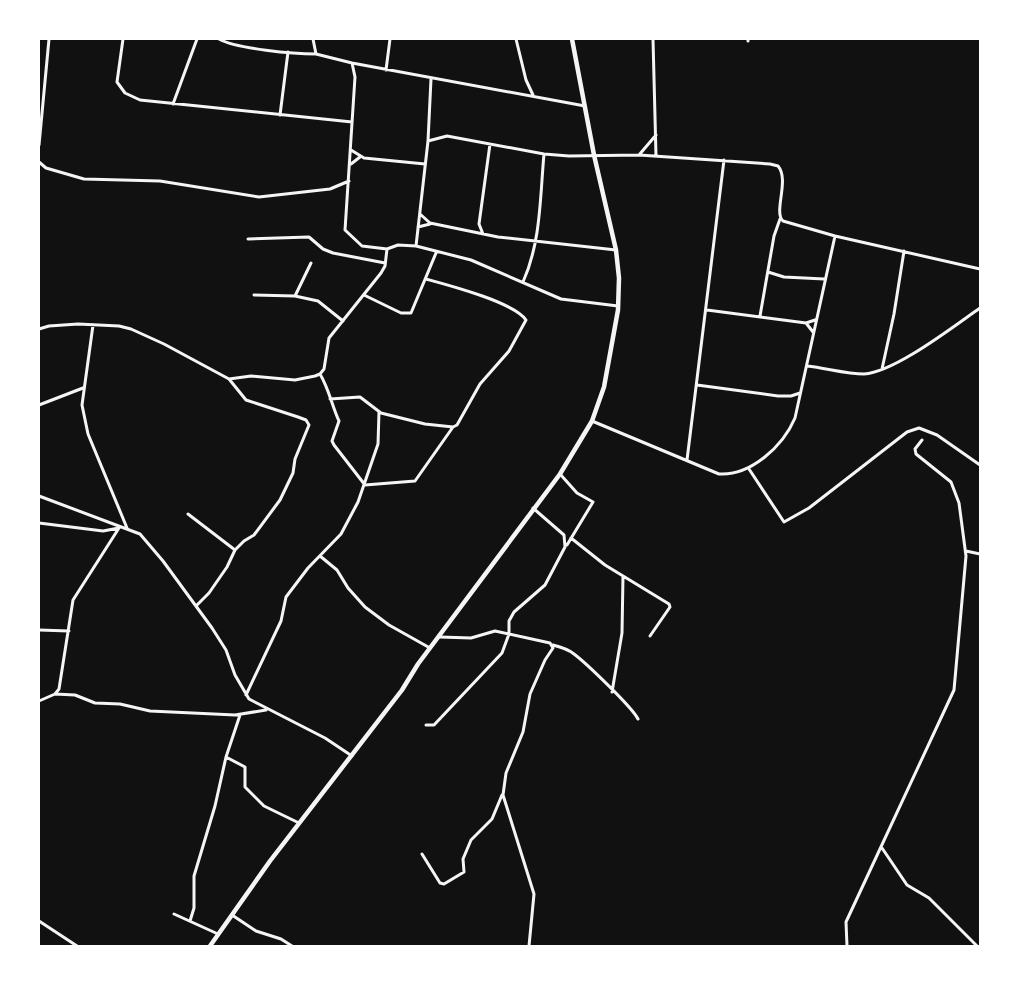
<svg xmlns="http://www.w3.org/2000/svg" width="1019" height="985" font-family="'Nunito Sans',sans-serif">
  <rect width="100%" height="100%" fill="#111"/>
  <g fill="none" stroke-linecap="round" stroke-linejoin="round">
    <path stroke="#f5f5f5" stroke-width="3" d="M123 39 117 82 125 93 140 100 352 122
      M219 39C237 49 294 54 316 54
      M313 39 316 54 352 63 585 106
      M516 39 526 80 533 95
      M653 39 656 156
      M748 41V39
      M352 63 355 77 345 230 362 246 387 249
      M386 70 390 39
      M173 104 197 39
      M280 115 288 52
      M428 141 447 136 544 154 569 156 639 155 770 164 778 166C790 180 773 212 783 221L835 236 980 269
      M39 145 49 39
      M351 150 364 158 425 164
      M639 155 656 135
      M39 162 46 168 84 179 160 181 259 197 330 189 349 181
      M351 164 360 157
      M420 214 430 223 498 237 616 250
      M418 227 430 224
      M483 234 479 224 490 144
      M248 239 309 237 323 249 333 253 385 263
      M416 246 428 141 431 79
      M768 272 784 277 824 279
      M523 282C541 242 540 197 544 154
      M254 295 295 296 318 301 343 321
      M364 295 401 313H411L436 253
      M295 296 311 263
      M707 310 806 323 815 320
      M760 316 774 236 780 219
      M806 323 813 332
      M93 325 82 405 88 434 127 528
      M39 329 49 326 78 324 119 326 131 329 164 344 229 379 251 376 295 380 315 376 320 374 324 369 329 338 381 273 385 266 387 249 398 245 416 246 471 260 561 299 618 306
      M807 366C826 368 846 374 864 374 895 372 954 326 980 308
      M882 369 894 314 904 251
      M320 374C329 389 332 406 339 421L332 441 334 445 365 485 415 481 453 427
      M697 385 778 396H791L800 393
      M330 399 360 397 381 413 425 424 453 427 457 425 480 384 509 351 526 320C514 302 448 285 426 279
      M39 405 83 388
      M592 421 719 474C751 476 783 446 795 418L835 236
      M687 460 724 160
      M749 469 784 522 809 508 907 432 919 428 937 435 980 465
      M560 474 577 493 593 502 567 545
      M39 496 140 534 163 561 212 628 226 650 235 675 249 699 325 738 352 756
      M188 514 235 550
      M39 523 103 531 119 528
      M571 538 605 565 669 604 670 607 650 636
      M966 551 980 554
      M320 556 337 570 348 588 365 607 389 625 430 648
      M197 605 209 593 227 567 235 550 244 541 254 535 280 500 293 473 295 459 309 425 306 420 298 417 246 400 229 379
      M39 630 69 631
      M440 637 471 638 495 631 550 643 553 648 545 660 530 694 523 732 506 773 503 795 534 894 529 946
      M553 645C561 647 568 649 574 654 586 663 632 707 638 719
      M612 692 622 633 623 576
      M55 694 75 695 95 703 120 704 150 711 235 715 266 710
      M246 695 281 621 286 597 308 568 341 534 358 502 378 444 379 412
      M39 701 55 694 59 689 73 600 119 528
      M426 725H434L502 653 509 634V621L514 612 545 585 565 547 564 535 533 508
      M226 757 245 767V787L264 806 299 823
      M882 848 907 885 929 898 977 946
      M422 854 440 883 444 884 464 872 463 859 471 840 492 819 502 795
      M174 914 218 934
      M232 915 256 931 281 939 292 946
      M39 921 77 946
      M190 921 194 908V876L215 806 226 757 240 715
      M847 946 846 922 954 690 966 556 959 503 951 482 916 454 915 449 922 440"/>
    <path stroke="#f5f5f5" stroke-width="4.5" d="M210 946 270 861 402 690 418 664 560 474 592 421 604 387 618 310 619 278 616 250 594 155 572 39"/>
  </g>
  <rect width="1019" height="985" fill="none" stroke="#ffffff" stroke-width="80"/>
</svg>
